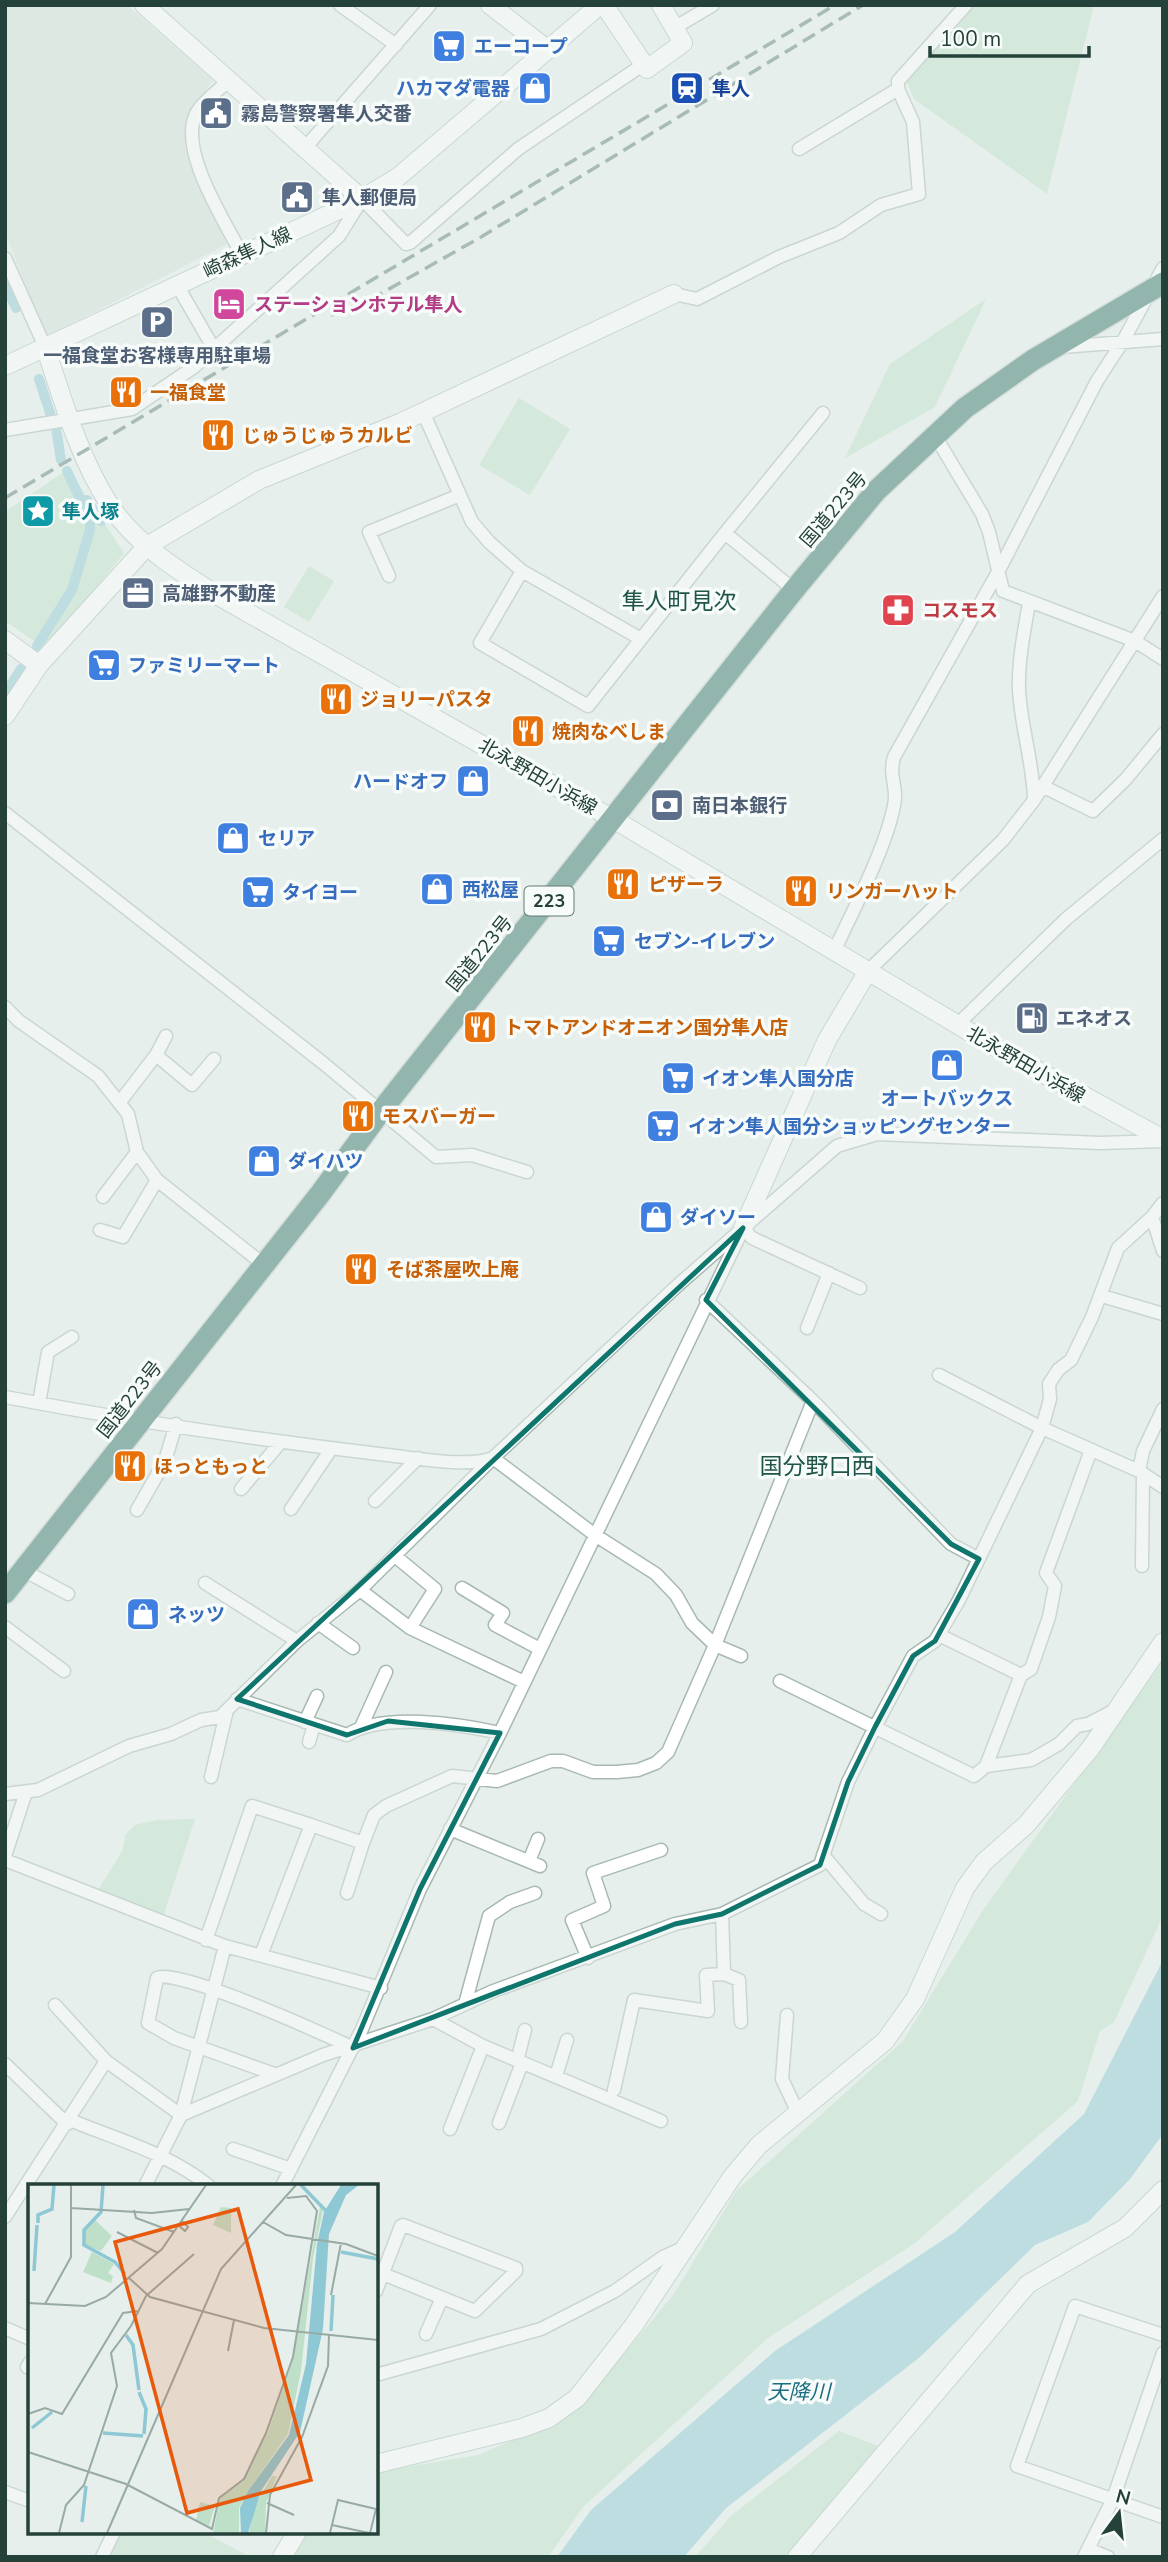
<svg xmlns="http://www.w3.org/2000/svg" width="1168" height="2562" font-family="'Nunito Sans','Noto Sans JP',sans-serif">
  <rect width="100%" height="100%" fill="#e6efeb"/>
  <path fill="#d4dfda" d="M5 5H127L213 80 187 116 185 149 228 244 45 337 5 232Z"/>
  <path fill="#bfe0c8" d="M969 5H1094L1047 194 914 99 907 82Z
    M986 299 935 407 845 458 890 364Z
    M519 398 570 429 530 495 479 465Z
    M68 469 124 553 46 649 5 621V512Z
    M309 566 334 581 309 622 284 607Z
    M1163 1661V1916L1114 2022 1100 2031 1078 2101 915 2243 768 2338 584 2506 548 2557H288L304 2532H376V2476L387 2470 479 2455 577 2411 674 2294 736 2191 903 2041 983 1910Z
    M195 1819 163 1917 98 1890 123 1850 125 1835 135 1825 157 1820Z
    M839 2431 878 2446 785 2557H695L732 2515Z
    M116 2532H203L250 2557H104Z"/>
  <path fill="#8dc8d4" d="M1163 1960V2134L1130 2179 1088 2222 1035 2245 920 2357 726 2508 684 2557H557L591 2510 775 2351 955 2232 1084 2114Z"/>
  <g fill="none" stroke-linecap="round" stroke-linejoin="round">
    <path stroke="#8dc8d4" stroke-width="10" d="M5 284 16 308
      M39 379 50 413
      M56 428 61 460
      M87 500 101 521
      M37 646 72 590 90 530V520L67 471
      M5 694 21 669"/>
    <g stroke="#a8b8b2" stroke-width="15">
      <path id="street" d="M340 5 396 45
        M674 28 713 5
        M228 81C218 91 204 100 197 112 176 148 226 223 242 255
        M304 149 430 5
        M799 149 898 89
        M5 258 46 349
        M177 285 214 349
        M674 294 697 299 779 257 839 233 881 205 919 194 913 122 898 89V81L966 5
        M1062 347 1163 339
        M423 412 472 522 489 542 522 571
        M5 430 132 409 194 367 339 236 362 199 406 244 410 243 518 149 644 64
        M934 434 982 514 989 532 1003 591 1135 641 1163 659
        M725 533 823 413
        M389 576 369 532 460 495
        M1029 603C1024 632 1018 661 1019 690 1021 727 1033 762 1034 799
        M641 639 522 571 480 643 588 706 725 533 794 590
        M1042 786 1093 811 1126 779 1163 734
        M5 813 323 1063 436 1157 472 1155 527 1172
        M835 949C853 911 890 840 895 799 896 784 889 775 894 757L998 572 1097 381 1123 341 1163 268
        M868 971 1003 840 1034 800 1163 596
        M5 1007 19 1021 98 1076 128 1114 137 1152 157 1180 263 1264
        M958 1024 1066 919 1163 839
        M156 1055 166 1036
        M119 1103 156 1055 192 1085 214 1059
        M103 1197 137 1152
        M1163 1203 1152 1217 1163 1251
        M743 1228 752 1238 860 1288
        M100 1230 123 1237 157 1180
        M1102 1296 1163 1314
        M706 1300 813 1401 951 1544 979 1559
        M807 1328 829 1273
        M939 1375 1042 1428 1050 1399 1049 1384 1058 1370 1071 1360 1092 1317 1118 1248 1152 1217
        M5 1397C131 1421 259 1440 387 1455 416 1458 467 1468 493 1458
        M39 1403 48 1352 72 1337
        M493 1458 595 1535 656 1574 676 1595 692 1623 715 1645 741 1656
        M1139 1471 1143 1451 1163 1409
        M241 1489 280 1443
        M375 1501 418 1458
        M291 1509 331 1449
        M137 1510 165 1461 176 1424
        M395 1556 435 1589 410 1628
        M1142 1566 1143 1474
        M23 1570 68 1594
        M205 1583 297 1641
        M462 1588 503 1613 495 1625 540 1649
        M360 1590 410 1628 524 1682
        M318 1623 353 1648
        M5 1627 64 1671
        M1021 1675 1031 1669 1049 1617 1055 1586 1046 1573 1091 1450
        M780 1681 974 1776 986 1766 1021 1675 939 1635
        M237 1699 347 1735C382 1712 459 1724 500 1733
        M305 1722 317 1696
        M362 1725 386 1672
        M309 1742 314 1725
        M986 1766 1031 1760 1059 1744 1077 1726 1088 1724 1113 1711
        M211 1777 227 1710
        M5 1794 38 1790 129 1746 171 1734 201 1720 220 1717 297 1641 360 1590 493 1458 678 1285 837 1146 877 1134 1100 1143 1163 1141
        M311 1825 363 1843 374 1815 386 1806 452 1776 497 1781 551 1761H563L593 1772H617L638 1770 656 1763 668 1752 715 1645 813 1401
        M450 1829 540 1866
        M823 1855 864 1904 881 1914
        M5 1856 26 1792
        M5 1860 225 1946 381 1988
        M529 1861 538 1839
        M347 1893 363 1843
        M206 1940 252 1806 311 1825 261 1955
        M588 1958 572 1920 604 1906 593 1873 661 1850
        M724 1974 739 1980 741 2022
        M465 2004 489 1916 510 1902 535 1893
        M55 2005 106 2061 181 2115
        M787 2015 782 2079 798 2113
        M433 2019 483 2046 661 2121
        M517 2061 525 2030
        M5 2064 67 2124
        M274 2074 174 2038 148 2023 157 1978C176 1967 327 2035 353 2048
        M556 2076 567 2040
        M614 2090 634 2000 708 2011 706 1975 724 1974 722 1914
        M181 2115 323 2055 433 2019 491 1992 675 1924 722 1914 820 1865 848 1782 875 1727 913 1656 935 1641 959 1600 1042 1428 1139 1471 1163 1487
        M70 2120C116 2139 170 2154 209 2186
        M499 2123 522 2063
        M450 2129 483 2046
        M233 2149 291 2169
        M145 2186 181 2115 225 1946
        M282 2186 362 2029 420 1889 500 1733 740 1235
        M5 2217 106 2061
        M376 2271 383 2274 475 2311 516 2271V2268L403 2225 401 2226 376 2291
        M5 2328 30 2339
        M426 2334 442 2298
        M1163 2335 1075 2306 1017 2466 1163 2517
        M27 2367 30 2362
        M376 2375 541 2329 615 2291 663 2257 683 2248
        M5 2492 30 2501
        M1088 2549 1108 2557
        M102 2557 114 2532
        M1084 2557 1113 2499 1163 2353"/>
    </g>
    <g stroke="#a4bbb3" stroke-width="20">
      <path id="secondary" d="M144 5 362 199
        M490 5 547 49
        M604 5 647 69 683 43 661 5
        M46 349C63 401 79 457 109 504 135 544 180 572 220 597L615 820 1000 1050 1163 1139
        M5 366 362 199 398 177 600 5
        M5 640 39 665
        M5 716 39 665 147 546 259 480 402 422 674 294
        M743 1228 827 1040 868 971
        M376 2464 522 2428 549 2418 577 2398 634 2325 732 2177 759 2145 885 2041 915 1999 965 1888 984 1862 1026 1825 1090 1749 1163 1642
        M282 2557 297 2532
        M797 2557 1028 2284 1125 2228 1163 2190"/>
    </g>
    <g stroke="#c2cac8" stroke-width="24">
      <path id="highway" d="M5 1593 320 1194 381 1111 794 590 876 491 965 408 1033 360 1163 283"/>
    </g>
    <use href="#street" stroke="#fff" stroke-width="12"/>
    <use href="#secondary" stroke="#fff" stroke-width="18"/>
    <use href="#highway" stroke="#2e6f63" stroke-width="21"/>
    <path stroke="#5f7d75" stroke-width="3.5" stroke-dasharray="14 7" stroke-linecap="butt" d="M331 315 366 302 481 237 863 5
      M5 498 835 5"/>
  </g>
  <path d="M0 0H1168V2562H0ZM743 1228 706 1300 951 1544 979 1559 935 1641 913 1656 875 1727 848 1782 820 1865 722 1914 675 1924 353 2048 420 1889 500 1733 388 1721 347 1735 237 1699Z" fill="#e6efeb" fill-opacity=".55" fill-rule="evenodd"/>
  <path fill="none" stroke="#0f766e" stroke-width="5" stroke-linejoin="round" d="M743 1228 706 1300 951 1544 979 1559 935 1641 913 1656 875 1727 848 1782 820 1865 722 1914 675 1924 353 2048 420 1889 500 1733 388 1721 347 1735 237 1699Z"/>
  <defs>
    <g id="supermarket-square" transform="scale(1.75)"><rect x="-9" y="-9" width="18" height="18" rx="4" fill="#3f7fe0" stroke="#f7fbf9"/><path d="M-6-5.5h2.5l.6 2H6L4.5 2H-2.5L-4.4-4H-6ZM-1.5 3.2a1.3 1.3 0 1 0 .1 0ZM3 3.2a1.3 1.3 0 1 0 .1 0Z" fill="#fff"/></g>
    <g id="shop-square" transform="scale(1.75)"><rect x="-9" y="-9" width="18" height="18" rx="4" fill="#3f7fe0" stroke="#f7fbf9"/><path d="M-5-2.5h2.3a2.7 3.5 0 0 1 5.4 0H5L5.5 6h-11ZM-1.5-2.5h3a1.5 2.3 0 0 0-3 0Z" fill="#fff"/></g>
    <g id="station-square" transform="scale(1.75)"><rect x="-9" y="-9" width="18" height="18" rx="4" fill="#1a4fb4" stroke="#f7fbf9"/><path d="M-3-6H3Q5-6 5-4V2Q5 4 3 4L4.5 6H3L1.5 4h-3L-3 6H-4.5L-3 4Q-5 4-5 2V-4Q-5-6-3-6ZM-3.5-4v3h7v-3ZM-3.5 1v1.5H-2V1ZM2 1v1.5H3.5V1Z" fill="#fff"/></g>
    <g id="civic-square" transform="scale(1.75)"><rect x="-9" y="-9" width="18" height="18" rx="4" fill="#5c6f8a" stroke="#f7fbf9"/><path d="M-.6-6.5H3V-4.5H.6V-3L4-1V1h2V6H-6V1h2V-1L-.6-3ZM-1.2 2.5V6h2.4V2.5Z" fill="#fff"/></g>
    <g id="hotel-square" transform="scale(1.75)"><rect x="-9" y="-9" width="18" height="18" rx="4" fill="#d1479c" stroke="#f7fbf9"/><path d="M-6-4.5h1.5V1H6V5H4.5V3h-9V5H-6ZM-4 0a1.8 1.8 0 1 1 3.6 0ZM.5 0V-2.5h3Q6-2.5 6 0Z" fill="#fff"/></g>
    <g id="parking-square" transform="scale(1.75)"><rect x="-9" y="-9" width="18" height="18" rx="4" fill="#5c6f8a" stroke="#f7fbf9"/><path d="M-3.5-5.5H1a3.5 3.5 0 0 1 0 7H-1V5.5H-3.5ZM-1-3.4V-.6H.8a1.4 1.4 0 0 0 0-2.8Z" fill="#fff"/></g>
    <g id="restaurant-square" transform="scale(1.75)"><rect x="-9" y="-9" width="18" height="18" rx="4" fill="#e8710a" stroke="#f7fbf9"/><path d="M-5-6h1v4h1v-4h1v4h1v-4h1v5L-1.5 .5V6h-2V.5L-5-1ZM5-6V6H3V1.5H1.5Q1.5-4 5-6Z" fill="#fff"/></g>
    <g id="sight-square" transform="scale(1.75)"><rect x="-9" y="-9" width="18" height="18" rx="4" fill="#0f9aa8" stroke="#f7fbf9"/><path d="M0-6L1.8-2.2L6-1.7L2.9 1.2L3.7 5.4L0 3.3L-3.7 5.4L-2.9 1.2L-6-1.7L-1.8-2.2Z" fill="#fff"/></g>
    <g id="office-square" transform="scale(1.75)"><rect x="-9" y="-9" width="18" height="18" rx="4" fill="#5c6f8a" stroke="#f7fbf9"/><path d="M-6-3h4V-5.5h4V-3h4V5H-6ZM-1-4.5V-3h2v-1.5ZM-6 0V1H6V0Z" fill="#fff"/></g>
    <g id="pharmacy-square" transform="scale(1.75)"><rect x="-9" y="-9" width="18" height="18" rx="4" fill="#e0444e" stroke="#f7fbf9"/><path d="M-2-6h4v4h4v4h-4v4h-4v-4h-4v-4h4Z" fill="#fff"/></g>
    <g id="bank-square" transform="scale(1.75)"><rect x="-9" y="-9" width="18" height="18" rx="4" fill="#5c6f8a" stroke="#f7fbf9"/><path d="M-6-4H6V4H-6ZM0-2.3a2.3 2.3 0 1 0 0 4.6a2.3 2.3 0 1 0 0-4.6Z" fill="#fff"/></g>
    <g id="fuel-square" transform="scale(1.75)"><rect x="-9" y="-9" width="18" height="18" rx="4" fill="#5c6f8a" stroke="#f7fbf9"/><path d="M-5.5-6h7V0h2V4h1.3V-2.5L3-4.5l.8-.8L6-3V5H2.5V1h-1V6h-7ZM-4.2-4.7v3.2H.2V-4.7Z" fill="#fff"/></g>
  </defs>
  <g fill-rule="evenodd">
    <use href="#supermarket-square" x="449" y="46"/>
    <use href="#shop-square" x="535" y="88"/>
    <use href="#station-square" x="687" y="88"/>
    <use href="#civic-square" x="216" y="113"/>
    <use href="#civic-square" x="297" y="197"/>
    <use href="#hotel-square" x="229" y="304"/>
    <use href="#parking-square" x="157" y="322"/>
    <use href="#restaurant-square" x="126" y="392"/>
    <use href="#restaurant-square" x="218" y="435"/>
    <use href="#sight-square" x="38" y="511"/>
    <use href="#office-square" x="138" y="593"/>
    <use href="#pharmacy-square" x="898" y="610"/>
    <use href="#supermarket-square" x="104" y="665"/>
    <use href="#restaurant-square" x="336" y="699"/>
    <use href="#restaurant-square" x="528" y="731"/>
    <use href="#shop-square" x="473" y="781"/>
    <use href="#bank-square" x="667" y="805"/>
    <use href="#shop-square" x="233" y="838"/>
    <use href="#restaurant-square" x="623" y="884"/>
    <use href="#shop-square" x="437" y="889"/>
    <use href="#restaurant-square" x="801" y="891"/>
    <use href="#supermarket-square" x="258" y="892"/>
    <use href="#supermarket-square" x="609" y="941"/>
    <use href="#fuel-square" x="1032" y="1018"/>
    <use href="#restaurant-square" x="480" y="1027"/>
    <use href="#shop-square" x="947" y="1065"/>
    <use href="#supermarket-square" x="678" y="1078"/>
    <use href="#restaurant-square" x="358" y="1116"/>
    <use href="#supermarket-square" x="663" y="1126"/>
    <use href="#shop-square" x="264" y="1161"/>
    <use href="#shop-square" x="656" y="1217"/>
    <use href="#restaurant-square" x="361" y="1269"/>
    <use href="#restaurant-square" x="130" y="1466"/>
    <use href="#shop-square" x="143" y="1614"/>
  </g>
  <g text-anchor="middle" stroke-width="7" stroke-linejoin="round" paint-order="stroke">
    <rect fill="#f7fbf9" stroke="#637a73" stroke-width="2" x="524.5" y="886.5" width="49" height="29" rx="5"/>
    <g font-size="18" font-weight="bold" fill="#24423a">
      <text x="549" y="907">223</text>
    </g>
    <g font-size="19" font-weight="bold" fill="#366cbe" stroke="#f7fbf9" text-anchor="start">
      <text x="474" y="53">エーコープ</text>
      <text x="510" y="95" text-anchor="end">ハカマダ電器</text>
      <text x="128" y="672">ファミリーマート</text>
      <text x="448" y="788" text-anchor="end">ハードオフ</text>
      <text x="258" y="845">セリア</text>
      <text x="462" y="896">西松屋</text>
      <text x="282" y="899">タイヨー</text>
      <text x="634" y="948">セブン-イレブン</text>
      <text x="702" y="1085">イオン隼人国分店</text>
      <text x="947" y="1105" text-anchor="middle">オートバックス</text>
      <text x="688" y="1133">イオン隼人国分ショッピングセンター</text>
      <text x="288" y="1168">ダイハツ</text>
      <text x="680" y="1224">ダイソー</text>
      <text x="168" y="1621">ネッツ</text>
    </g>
    <g font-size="19" font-weight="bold" fill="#164399" stroke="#f7fbf9" text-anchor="start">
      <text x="712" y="95">隼人</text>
    </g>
    <g font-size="19" font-weight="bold" fill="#4e5e75" stroke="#f7fbf9" text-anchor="start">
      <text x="241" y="120">霧島警察署隼人交番</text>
      <text x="322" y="204">隼人郵便局</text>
      <text x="157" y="362" text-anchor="middle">一福食堂お客様専用駐車場</text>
      <text x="162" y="600">高雄野不動産</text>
      <text x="692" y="812">南日本銀行</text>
      <text x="1056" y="1025">エネオス</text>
    </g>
    <g font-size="19" fill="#24423a" stroke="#f7fbf9">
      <text transform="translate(247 252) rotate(-25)" y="7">崎森隼人線</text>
      <text transform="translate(833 509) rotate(-50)" y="7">国道223号</text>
      <text transform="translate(538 776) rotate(30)" y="7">北永野田小浜線</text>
      <text transform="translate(479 953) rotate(-51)" y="7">国道223号</text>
      <text transform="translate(1026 1064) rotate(30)" y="7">北永野田小浜線</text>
      <text transform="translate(129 1399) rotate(-52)" y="7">国道223号</text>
    </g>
    <g font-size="19" font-weight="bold" fill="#b23c85" stroke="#f7fbf9" text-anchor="start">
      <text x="254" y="311">ステーションホテル隼人</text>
    </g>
    <g font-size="19" font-weight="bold" fill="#c56008" stroke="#f7fbf9" text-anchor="start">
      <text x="150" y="399">一福食堂</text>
      <text x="242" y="442">じゅうじゅうカルビ</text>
      <text x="360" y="706">ジョリーパスタ</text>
      <text x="552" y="738">焼肉なべしま</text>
      <text x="648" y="891">ピザーラ</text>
      <text x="826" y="898">リンガーハット</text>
      <text x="504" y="1034">トマトアンドオニオン国分隼人店</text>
      <text x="382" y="1123">モスバーガー</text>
      <text x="386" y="1276">そば茶屋吹上庵</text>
      <text x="154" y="1473">ほっともっと</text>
    </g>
    <g font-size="19" font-weight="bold" fill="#0d838f" stroke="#f7fbf9" text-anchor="start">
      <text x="62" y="518">隼人塚</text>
    </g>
    <g font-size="19" font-weight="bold" fill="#be3a42" stroke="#f7fbf9" text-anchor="start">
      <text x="922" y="617">コスモス</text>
    </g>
    <g font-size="21" font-style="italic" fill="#1b6d80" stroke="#f7fbf9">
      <text x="799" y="2399">天降川</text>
    </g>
    <g font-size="23" fill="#1f5549" stroke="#f7fbf9">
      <text x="679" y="609">隼人町見次</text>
      <text x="817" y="1474">国分野口西</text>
    </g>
  </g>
  <g transform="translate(28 2184)">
    <rect width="350" height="350" fill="#e6efeb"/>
    <path d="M193 23 203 24V49L185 41ZM292 23 295 26 285 74 273 187 260 250 220 307 211 324V349H185L192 314 216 297 240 248 264 179ZM66 35 84 52 73 67 57 61V46ZM64 68 86 80 80 89 85 92 83 99 55 88ZM244 292H249L238 319 237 349H221L227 321ZM172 318 187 322 181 342 168 336Z" fill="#bfe0c8"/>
    <path d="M313 1H331L318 11 301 50 295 145 272 248 233 307 220 349H213L212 324 220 307 261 251 278 180 289 60 296 28Z" fill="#8dc8d4"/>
    <path fill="none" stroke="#8dc8d4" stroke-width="3.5" d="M75 1 73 28 56 46V61L87 78 97 90M273 1 301 30M10 39V31L24 25 26 1M313 68 350 75M6 87 9 41M303 147 305 111M98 151 105 161 111 206M111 208 118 225 116 250M4 244 24 228M75 249 115 252M54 338 58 302"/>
    <path fill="none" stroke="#98aaa4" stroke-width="2" d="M43 24 124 29 161 25M106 26 108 34 146 48M235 38 258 51 318 60 350 72M150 41 157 47 160 43 154 37M89 48 130 69M101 94 122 113 236 144 350 156M303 111 313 59M118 112 166 70M0 119 57 122 78 113 134 65 178 1M17 120 43 73V1M200 167 206 136M0 230 17 224 34 230 95 129 110 127M0 268 98 300 184 345 191 314 216 295 238 249 265 173 289 27 278 12 259 14M239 319 266 331M304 341 341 349M31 349 38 321 56 301 89 202 83 169 103 142 118 112M79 349 193 85 268 1M238 349 242 311 274 253 300 182 301 150M302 349 310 316 348 325 342 349"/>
    <path fill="#e8590c" fill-opacity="0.15" stroke="#e8590c" stroke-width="3.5" d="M210 25 283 296 159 329 87 58Z"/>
    <rect width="350" height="350" fill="none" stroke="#24423a" stroke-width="3.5"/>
  </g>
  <rect width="1168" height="2562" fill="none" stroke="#24423a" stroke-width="14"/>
  <g transform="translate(1119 2513) rotate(15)" stroke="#f7fbf9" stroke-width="5" paint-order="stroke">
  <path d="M0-5L12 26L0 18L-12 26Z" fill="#24423a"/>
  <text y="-10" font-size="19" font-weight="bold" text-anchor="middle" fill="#24423a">N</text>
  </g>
  <path d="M930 46v10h159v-10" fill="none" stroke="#24423a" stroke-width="3.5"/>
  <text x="940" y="46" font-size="21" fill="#24423a" stroke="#f7fbf9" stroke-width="5" paint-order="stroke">100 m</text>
</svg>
